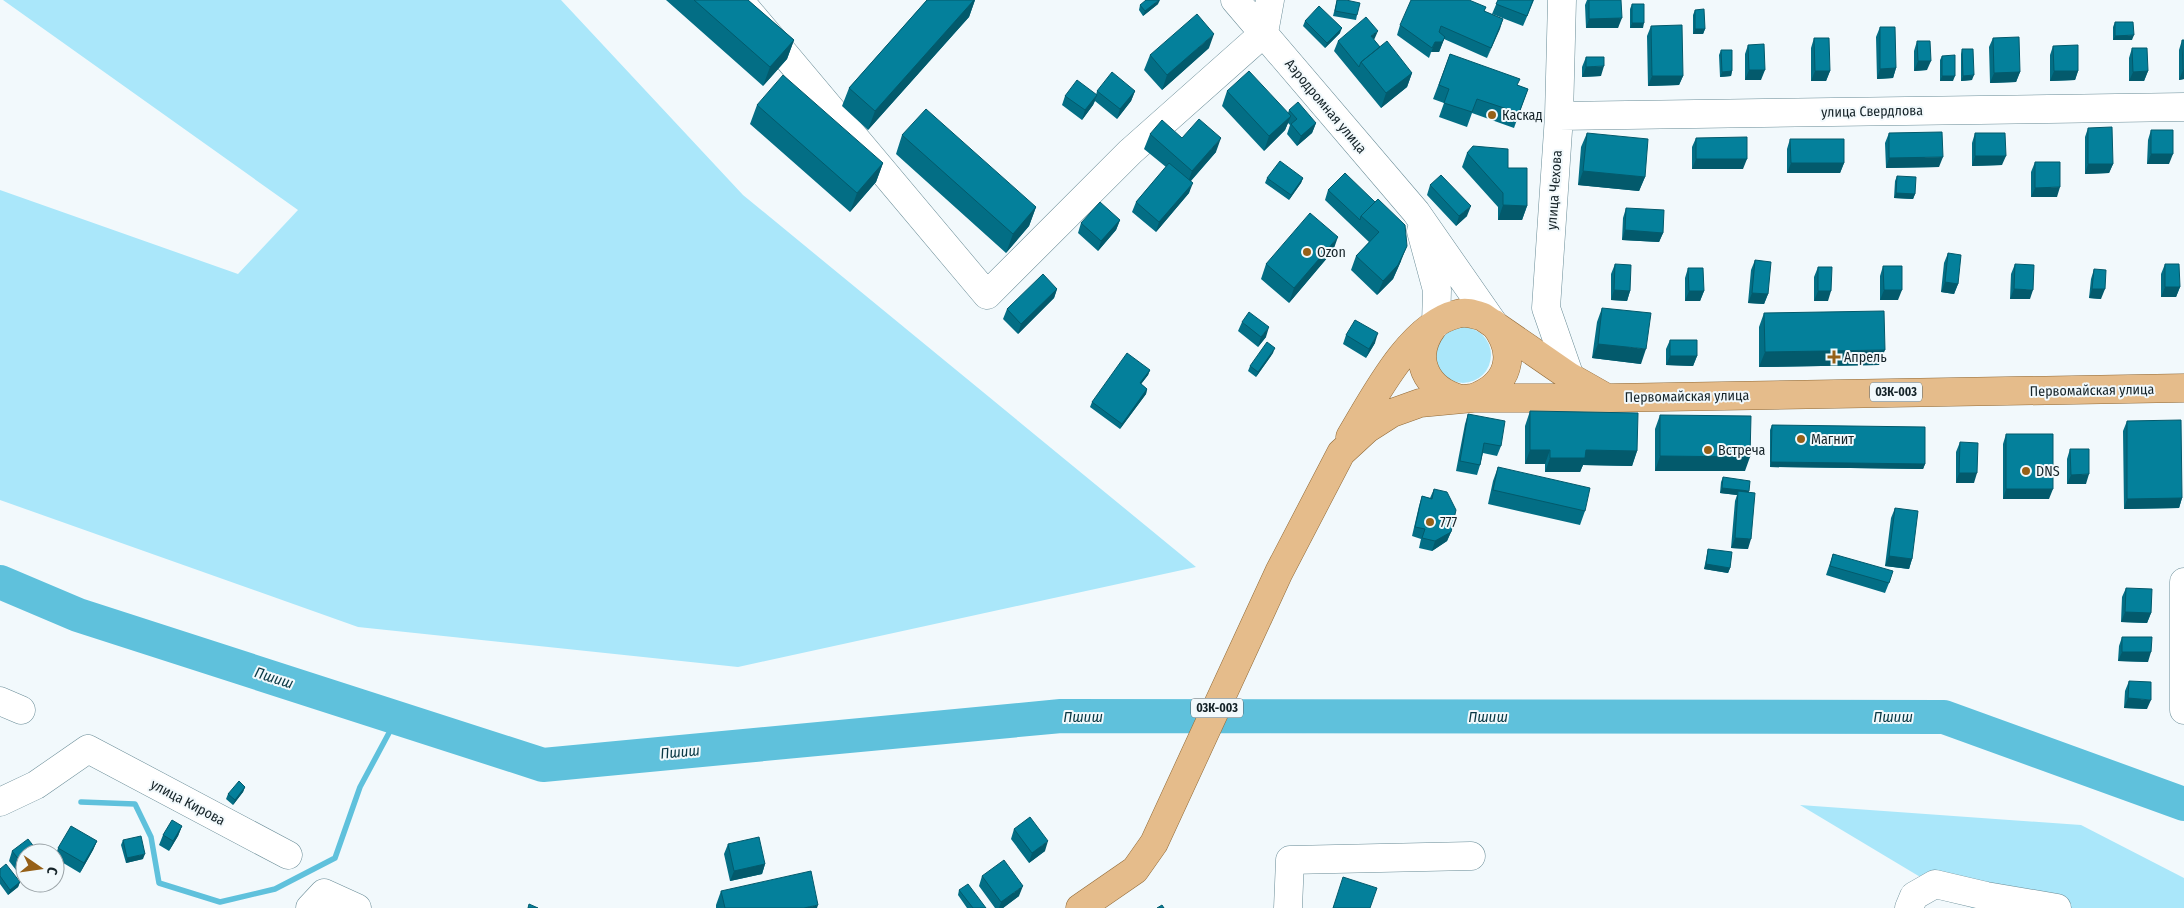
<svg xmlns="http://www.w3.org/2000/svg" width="2184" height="908" font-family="'Fira Sans Condensed',sans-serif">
  <rect width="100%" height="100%" fill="#f2f9fc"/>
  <path fill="#aae7fa" d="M3 0H561L743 195 1196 567 738 667 358 627 0 500V190L238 274 298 210Z
    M1435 355a28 28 0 1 1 56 0a28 28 0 1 1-56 0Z
    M1800 805 2081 825 2184 878V908H1972Z"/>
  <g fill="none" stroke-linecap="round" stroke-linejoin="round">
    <path stroke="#5fc1dc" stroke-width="5.5" d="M81 802 135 804 151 837 159 883 220 902 275 889 335 858 360 787 397 718"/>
    <path stroke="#5fc1dc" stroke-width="34" d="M0 582 78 615 543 765 1061 716 1944 717 2184 804"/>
    <g stroke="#698c97" stroke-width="29">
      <path id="minor" d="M739 0 987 295 1130 152 1264 33 1270 0
        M1235 0 1416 212 1494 324
        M1562 0 1559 116 1546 308 1570 377
        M1559 116 2184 107
        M1421 231 1437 290 1436 324
        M2184 582V710
        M0 701 21 710
        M0 802 36 785 88 749 288 855
        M310 908 324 893 357 908
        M1288 908 1290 860 1471 856
        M1909 908 1914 896 1935 884 1986 896 2057 908"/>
    </g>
    <g stroke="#906936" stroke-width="29">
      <path id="major" d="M1433 327C1410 358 1426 390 1461 399
        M1473 398C1509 385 1518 354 1494 324
        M1350 437C1373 399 1410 325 1457 314 1466 311 1474 314 1483 317L1570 377 1607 398
        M1080 908 1135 870 1154 843 1279 572 1341 453 1367 429 1392 413 1420 403 1473 398H1608L2184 388"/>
    </g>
    <use href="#minor" stroke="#fff" stroke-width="28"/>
    <use href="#major" stroke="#e5bc8b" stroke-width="28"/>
  </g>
  <path fill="#036e85" d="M666 0H748L794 40 787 59 763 86Z
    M927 0H975L969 17 868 130 842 106 849 88Z
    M1337 0 1357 15 1356 20 1333 16Z
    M1498 0H1534L1523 26 1492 14Z
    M1587 0H1621L1618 28H1586L1585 5Z
    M1158 4 1143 16 1139 10 1140 5Z
    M1632 4 1643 28H1630V9Z
    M1486 7 1484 11 1503 19 1487 58 1444 39 1439 52H1431L1429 58 1397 35 1400 25Z
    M1695 10 1705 29 1703 34H1693V15Z
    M1305 21 1340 33 1325 48 1303 26Z
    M2115 22 2132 40H2113V27Z
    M1651 26 1683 76 1679 85 1648 86 1647 36Z
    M1880 27 1896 68 1893 78 1877 79 1876 37Z
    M1814 38 1830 71 1826 81H1811V48Z
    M1993 38 2020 72 2016 82 1990 83 1989 47Z
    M1374 40 1380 47 1412 73 1407 87 1381 108 1334 51 1338 41Z
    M2182 40 2184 79 2179 80V50Z
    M1917 41 1927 70 1914 71V51Z
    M1748 45 1761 80H1745V54Z
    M2053 46 2078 71 2075 80 2050 81V55Z
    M1209 48 1162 90 1144 70 1150 55Z
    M2132 48 2148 71 2144 81H2129V58Z
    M1962 49 1972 80 1961 81V54Z
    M1721 50 1732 71 1731 76 1720 77 1719 55Z
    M1450 54 1517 85 1528 89 1514 128 1472 113 1467 127 1439 117 1444 103 1433 99Z
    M1942 56 1953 81H1940V60Z
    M1586 57 1601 76 1582 77V67Z
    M1097 91H1135L1131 101 1117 119 1095 101 1093 105 1082 120 1062 105 1065 96 1096 95Z
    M1227 91 1288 113 1289 110 1316 123 1312 133 1297 146 1287 134 1290 125 1288 123 1285 130 1264 151 1222 106Z
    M757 105 883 163 876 182 850 212 750 124Z
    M2088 128 2113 164 2109 173 2085 174V137Z
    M2151 130 2169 164H2147L2148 140Z
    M1587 133 1645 177 1639 191 1578 185 1581 147Z
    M1889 133 1939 167 1886 168 1885 143Z
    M1975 133 2002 165 1972 166V143Z
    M1150 134 1182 138 1216 152 1191 181 1189 193 1156 232 1132 212 1136 202 1166 167 1144 149Z
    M902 135 1036 207 1029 226 1006 253 896 154Z
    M1696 138 1743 169H1692V147Z
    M1790 139 1844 163 1840 173H1787V149Z
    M1467 153 1508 168 1527 206 1522 220H1498V207L1462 167Z
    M2035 162 2057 197H2031V172Z
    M1345 173 1401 261 1393 279 1377 295 1351 270 1356 256 1369 242 1325 200 1328 190Z
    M1897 176 1915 194 1913 199 1894 198 1895 181Z
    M1267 178H1303L1301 183 1289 200 1265 183Z
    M1430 185 1467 216 1456 226 1427 195Z
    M1626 208 1663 233 1659 242 1622 240 1623 218Z
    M1120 220 1116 230 1098 251 1078 233 1081 223Z
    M1333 251 1289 303 1261 279 1266 264Z
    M1948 253 1958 284 1954 294 1941 292 1944 263Z
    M1755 260 1768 294 1764 304 1748 303 1751 270Z
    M1615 264 1630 291 1627 301 1611 300V274Z
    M2015 264 2030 299H2010L2011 274Z
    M2165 264 2180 287 2176 297H2161V274Z
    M1883 266 1898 300H1880V276Z
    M1818 267 1828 301H1814V277Z
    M1688 268 1704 291 1700 301H1685V278Z
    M2094 269 2101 299 2089 298 2091 279Z
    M1057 289 1054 298 1018 334 1003 319 1007 309Z
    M1602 308 1641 364 1592 358 1597 322Z
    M1764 313 1879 365 1759 367V327Z
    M1242 322 1266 337 1258 347 1238 331Z
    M1346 335 1375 343 1366 358 1343 344Z
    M1670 340 1697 356 1693 366 1666 365V349Z
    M1273 353 1256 377 1248 371 1250 366Z
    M1150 370 1148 375 1141 384 1147 389 1146 394 1120 429 1090 407 1092 402Z
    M1530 411 1637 451 1632 466 1583 465 1580 472H1545V464H1525V426Z
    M1468 414 1501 446 1497 456 1483 453 1480 465 1477 475 1456 471 1465 424Z
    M1660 415 1745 471H1655V429Z
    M2127 421 2182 498 2179 508 2124 509 2123 431Z
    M1772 425 1925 464 1923 469 1770 467V430Z
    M2006 434 2049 499H2003V444Z
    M1960 442 1974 483H1956V452Z
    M2070 449 2086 484H2067V459Z
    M1498 467 1585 511 1580 525 1488 504 1493 481Z
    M1723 477 1749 492 1748 549 1731 548 1735 501 1737 495 1720 493 1721 482Z
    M1434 489 1451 532 1447 541 1432 551 1419 548 1421 539 1412 536 1419 506 1422 496 1430 498Z
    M1895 508 1912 559 1909 569 1885 566 1891 518Z
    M1708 549 1730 568 1728 573 1704 569Z
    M1833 554 1889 583 1885 593 1826 575Z
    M2126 588 2151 613 2147 623 2121 622 2122 597Z
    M2122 637 2148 662 2118 661 2119 646Z
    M2129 681 2147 709 2124 708 2125 691Z
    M245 787 243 792 233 805 226 799 228 794Z
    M182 826 178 836 169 851 159 845 163 835Z
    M1014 829 1045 851 1029 863 1011 839Z
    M123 840 143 859 126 863 121 845Z
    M97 841 93 850 80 873 55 858 58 848Z
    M728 844 765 864 762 874 730 881 724 854Z
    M12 851 25 853V878L23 879 9 861Z
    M0 869 20 882 18 887 8 895 0 884Z
    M982 876 1019 896 1003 908H995L979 886Z
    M959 890 986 908H967L958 895Z
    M721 891 817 908H716V905Z"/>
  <path fill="#035a6c" d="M974 0H975L969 17 868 130 875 111Z
    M1159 0H1160L1158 4 1143 16 1145 11Z
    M1622 18 1618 28H1586L1589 19Z
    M1503 19 1500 29 1487 58 1491 48Z
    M1632 23H1644L1643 28H1630Z
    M1441 26 1438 36 1445 37 1439 52H1431L1429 58Z
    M1342 28 1340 33 1325 48 1327 43Z
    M1695 29H1705L1703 34H1693Z
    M1378 31 1374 40 1371 36Z
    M1214 34 1209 48 1162 90 1167 75Z
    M2134 35 2132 40H2113L2115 36Z
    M794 40 787 59 763 86 770 67Z
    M1918 61H1931L1927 70 1914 71Z
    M1604 66 1601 76 1582 77 1586 67Z
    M1896 68 1893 78 1877 79 1880 69Z
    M1749 70H1765L1761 80H1745Z
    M2183 70H2184V79L2179 80Z
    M1732 71 1731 76 1720 77 1722 72Z
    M1815 71H1830L1826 81H1811Z
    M2054 71H2078L2075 80 2050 81Z
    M2148 71 2144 81H2129L2133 72Z
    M2020 72 2016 82 1990 83 1994 73Z
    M1412 73 1407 87 1381 108 1386 93Z
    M1974 75 1972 80 1961 81 1963 76Z
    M1652 76H1683L1679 85 1648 86Z
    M1942 76H1955L1953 81H1940Z
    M1135 91 1131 101 1117 119 1120 109Z
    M1097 95 1093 105 1082 120 1085 110Z
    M1291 116 1285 130 1264 151 1269 136Z
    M1316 123 1312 133 1297 146 1301 136Z
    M1221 138 1216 152 1187 185 1192 171Z
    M2151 154H2173L2169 164H2147Z
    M1975 156H2006L2002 165 1972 166Z
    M1943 157 1939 167 1886 168 1889 158Z
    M1696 159H1747L1743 169H1692Z
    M883 163 876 182 850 212 857 193Z
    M1791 163H1844L1840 173H1787Z
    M2088 164H2113L2109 173 2085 174Z
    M1583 171 1645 177 1639 191 1578 185Z
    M1303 178 1301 183 1289 200 1291 195Z
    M1193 183 1189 193 1156 232 1159 222Z
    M2060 187 2057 197H2031L2035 188Z
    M1896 193 1915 194 1913 199 1894 198Z
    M1503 205 1527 206 1522 220H1498Z
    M1471 206 1467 216 1456 226 1459 216Z
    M1036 207 1029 226 1006 253 1013 234Z
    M1120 220 1116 230 1098 251 1101 241Z
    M1625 230 1663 233 1659 242 1622 240Z
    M1338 237 1333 251 1289 303 1294 288Z
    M1407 246 1401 261 1393 279 1377 295 1383 281Z
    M1945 282 1958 284 1954 294 1941 292Z
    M2165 287H2180L2176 297H2161Z
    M1057 289 1054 298 1018 334 1021 324Z
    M2014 289 2033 290 2030 299H2010Z
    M2092 289H2105L2101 299 2089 298Z
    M1614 290 1630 291 1627 301 1611 300Z
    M1884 290H1902L1898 300H1880Z
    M1689 291H1704L1700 301H1685Z
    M1818 291H1831L1828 301H1814Z
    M1752 293 1768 294 1764 304 1748 303Z
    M1269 327 1266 337 1258 347 1261 337Z
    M1378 333 1375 343 1366 358 1369 349Z
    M1598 344 1646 349 1641 364 1592 358Z
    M1275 348 1273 353 1256 377 1258 372Z
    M1885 350 1879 365 1759 367 1765 352Z
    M1670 356H1697L1693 366 1666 365Z
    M1150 370 1148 375 1138 388 1140 383Z
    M1147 389 1146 394 1120 429 1122 424Z
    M1530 450H1550L1545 464H1525Z
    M1586 450 1637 451 1632 466 1583 465 1580 472H1545L1550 458Z
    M1660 456 1750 457 1745 471H1655Z
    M1771 462 1925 464 1923 469 1770 467Z
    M1959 473H1977L1974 483H1956Z
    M2089 474 2086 484H2067L2071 475Z
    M1722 488 1749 491 1747 496 1738 491 1737 495 1720 493Z
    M2006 489H2053L2049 499H2003Z
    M2182 498 2179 508 2124 509 2127 499Z
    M1451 532 1447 541 1432 551 1435 541Z
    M1735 538 1751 539 1748 549 1731 548Z
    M1889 556 1912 559 1909 569 1885 566Z
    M1706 564 1730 568 1728 573 1704 569Z
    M2125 612 2151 613 2147 623 2121 622Z
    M2122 652H2151L2148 662 2118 661Z
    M2128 698 2151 700 2147 709 2124 708Z
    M245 787 243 792 233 805 235 800Z
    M182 826 178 836 169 851 173 841Z
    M97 841 93 850 80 873 84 863Z
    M1048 841 1045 851 1029 863 1032 853Z
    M145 854 143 859 126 863 127 858Z
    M765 864 762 874 730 881 734 871Z
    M20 882 18 887 8 895 10 890Z
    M1023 886 1019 896 1003 908H999L1001 902Z
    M818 905 817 908H804Z"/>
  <path fill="#04809b" stroke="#035a6c" d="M694 0H748L794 40 770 67Z
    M927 0H974L875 111 849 88Z
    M1146 0H1159L1145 11 1140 5Z
    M1337 0H1346L1360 3 1357 15 1335 11Z
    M1411 0H1469L1486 7 1484 11 1503 19 1491 48 1441 26 1439 32 1445 37 1442 42H1435L1432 48 1400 25Z
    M1498 0H1533L1527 16 1496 4Z
    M1589 0H1621L1622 18 1589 19Z
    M1632 4H1644V23H1632Z
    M1319 6 1342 28 1327 43 1305 21Z
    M1704 9 1705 29H1695V10Z
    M1197 14 1214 34 1167 75 1150 55Z
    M1366 17 1378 31 1371 36 1380 47 1361 62 1359 67 1338 41Z
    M2115 22H2133L2134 35 2115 36Z
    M1682 25 1683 76H1652L1651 26Z
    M1880 27H1895L1896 68 1880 69Z
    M2019 37 2020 72 1994 73 1993 38Z
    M1814 38H1829L1830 71H1815Z
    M2182 40H2184V70H2183Z
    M1387 41 1412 73 1386 93 1361 62Z
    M1917 41H1930L1931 61H1918Z
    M1764 44 1765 70H1749L1748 45Z
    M2078 45V71H2054L2053 46Z
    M2132 48H2147L2148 71 2133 72Z
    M1962 49H1973L1974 75 1963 76Z
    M1721 50H1732V71L1722 72Z
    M1450 54 1520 79 1517 85 1528 89 1519 113 1477 99 1472 112 1444 103 1449 89 1439 85Z
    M1955 55V76H1942V56Z
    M1586 57H1604V66L1586 67Z
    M1249 71 1291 116 1269 136 1227 91Z
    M1112 72 1135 91 1120 109 1097 91Z
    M783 75 883 163 857 193 757 105Z
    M1077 80 1097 95 1085 110 1065 96Z
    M1298 102 1316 123 1301 136 1291 124 1297 119 1289 110Z
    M926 109 1036 207 1013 234 902 135Z
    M1199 119 1221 138 1192 171 1150 134 1162 120 1182 138Z
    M2112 127 2113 164H2088V128Z
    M2151 130H2173V154H2151Z
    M1942 132 1943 157 1889 158V133Z
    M1587 133 1648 139 1645 177 1583 171Z
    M1975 133H2005L2006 156H1975Z
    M1747 137V159H1696V138Z
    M1790 139H1844V163H1791Z
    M1473 146 1508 149V168H1527V206L1503 205V193L1467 153Z
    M1280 161 1303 178 1291 195 1267 178Z
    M2035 162H2060V187L2035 188Z
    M1169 163 1193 183 1159 222 1136 202Z
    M1345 173 1375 202 1361 216 1360 220 1328 190Z
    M1441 175 1471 206 1459 216 1430 185Z
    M1897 176 1916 177 1915 194 1896 193Z
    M1378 199 1405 225 1407 246 1398 265 1383 281 1356 256 1379 232 1361 216Z
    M1100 202 1120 220 1101 241 1081 223Z
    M1626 208 1664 210 1663 233 1625 230Z
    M1310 213 1338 237 1294 288 1266 264Z
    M1948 253 1961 255 1958 284 1945 282Z
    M1755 260 1771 262 1768 294 1752 293Z
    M1615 264 1631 265 1630 291 1614 290Z
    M2015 264 2034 265 2033 290 2014 289Z
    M2165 264H2179L2180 287H2165Z
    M1883 266H1902V290H1884Z
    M1818 267H1832L1831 291H1818Z
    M1688 268H1703L1704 291H1689Z
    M2094 269 2106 270 2105 289H2092Z
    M1043 274 1057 289 1021 324 1007 309Z
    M1602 308 1651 313 1646 349 1598 344Z
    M1884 311 1885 350 1765 352 1764 313Z
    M1249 312 1269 327 1261 337 1242 322Z
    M1355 320 1378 333 1369 349 1346 335Z
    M1670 340H1697V356H1670Z
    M1267 342 1275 348 1258 372 1250 366Z
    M1127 353 1150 370 1140 383 1147 389 1122 424 1092 402Z
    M1530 411 1638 413 1637 451 1586 450 1585 458H1550V450H1530Z
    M1468 414 1505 421 1501 446 1484 443 1480 465 1460 461Z
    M1660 415 1751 416 1750 457 1660 456Z
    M2181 420 2182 498 2127 499V421Z
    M1772 425 1925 427V464L1771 462Z
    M2006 434H2053V489H2006Z
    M1960 442 1978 443 1977 473H1959Z
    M2070 449H2089V474L2071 475Z
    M1498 467 1590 488 1585 511 1493 490Z
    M1723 477 1750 481 1749 491 1722 488Z
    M1434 489 1447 492 1456 510 1451 532 1435 541 1422 538 1425 529 1415 527 1422 496 1432 499Z
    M1738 491 1755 493 1751 539 1735 538Z
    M1895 508 1918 511 1912 559 1889 556Z
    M1708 549 1732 552 1730 568 1706 564Z
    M1833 554 1893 571 1889 583 1830 566Z
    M2126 588 2152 589 2151 613 2125 612Z
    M2122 637H2152L2151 652H2122Z
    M2129 681 2151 682V700L2128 698Z
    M239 781 245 787 235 800 228 794Z
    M1030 817 1048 841 1032 853 1014 829Z
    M172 820 182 826 173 841 163 835Z
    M71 826 97 841 84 863 58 848Z
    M141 836 145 854 127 858 123 840Z
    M759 837 765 864 734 871 728 844Z
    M28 839 39 853H25V867L12 851Z
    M1004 860 1023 886 1001 902 982 876Z
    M6 864 20 882 10 890 0 876V869Z
    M811 871 818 905 804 908H725L721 891Z
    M1343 877 1377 888 1370 908H1333Z
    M968 884 986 908H973L959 890Z
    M529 904 538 908H528Z
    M1162 905 1164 908H1157Z"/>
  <g fill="#966018" stroke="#f2f9fc" stroke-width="2">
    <circle cx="1492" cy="115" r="5"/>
    <circle cx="1307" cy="252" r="5"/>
    <path d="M1831.5 349.5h5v5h5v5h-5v5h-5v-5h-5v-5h5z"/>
    <circle cx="1801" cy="439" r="5"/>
    <circle cx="1708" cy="450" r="5"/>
    <circle cx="2026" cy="471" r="5"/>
    <circle cx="1430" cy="522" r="5"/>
  </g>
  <g text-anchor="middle" stroke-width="4" stroke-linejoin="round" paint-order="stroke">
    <g fill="#f2f9fc" stroke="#576368" stroke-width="1">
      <rect x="1870" y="382.5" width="52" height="19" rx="4"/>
      <rect x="1191" y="698.5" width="52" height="19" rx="4"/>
    </g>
    <g font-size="12" font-weight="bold" fill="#152328">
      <text x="1896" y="396">03К-003</text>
      <text x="1217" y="712">03К-003</text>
    </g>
    <g font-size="14" fill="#152328" stroke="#f2f9fc">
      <text transform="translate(1326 106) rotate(50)" y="5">Аэродромная улица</text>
      <text transform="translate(1872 111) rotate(-1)" y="5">улица Свердлова</text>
      <text transform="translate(1554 190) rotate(-86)" y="5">улица Чехова</text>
      <text transform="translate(2092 390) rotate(-1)" y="5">Первомайская улица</text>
      <text transform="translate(1687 396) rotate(-1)" y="5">Первомайская улица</text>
      <text transform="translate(188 802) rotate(28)" y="5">улица Кирова</text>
    </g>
    <g font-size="14" fill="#152328" stroke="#f2f9fc" text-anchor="start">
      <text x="1502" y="120">Каскад</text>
      <text x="1317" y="257">Ozon</text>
      <text x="1844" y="362">Апрель</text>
      <text x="1811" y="444">Магнит</text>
      <text x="1718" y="455">Встреча</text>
      <text x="2036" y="476">DNS</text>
      <text x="1440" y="527">777</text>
    </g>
    <g font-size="15" font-style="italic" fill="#093844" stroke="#f2f9fc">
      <text transform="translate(274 678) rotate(18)" y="5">Пшиш</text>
      <text x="1083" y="722">Пшиш</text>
      <text x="1488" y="722">Пшиш</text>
      <text x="1893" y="722">Пшиш</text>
      <text transform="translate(680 752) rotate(-5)" y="5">Пшиш</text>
    </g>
  </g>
  <g transform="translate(40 868) rotate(103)"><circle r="24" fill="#f2f9fc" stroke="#9aa3a7"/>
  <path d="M0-4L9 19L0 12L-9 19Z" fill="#966018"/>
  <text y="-8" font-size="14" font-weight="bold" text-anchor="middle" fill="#152328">С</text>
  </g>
</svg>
